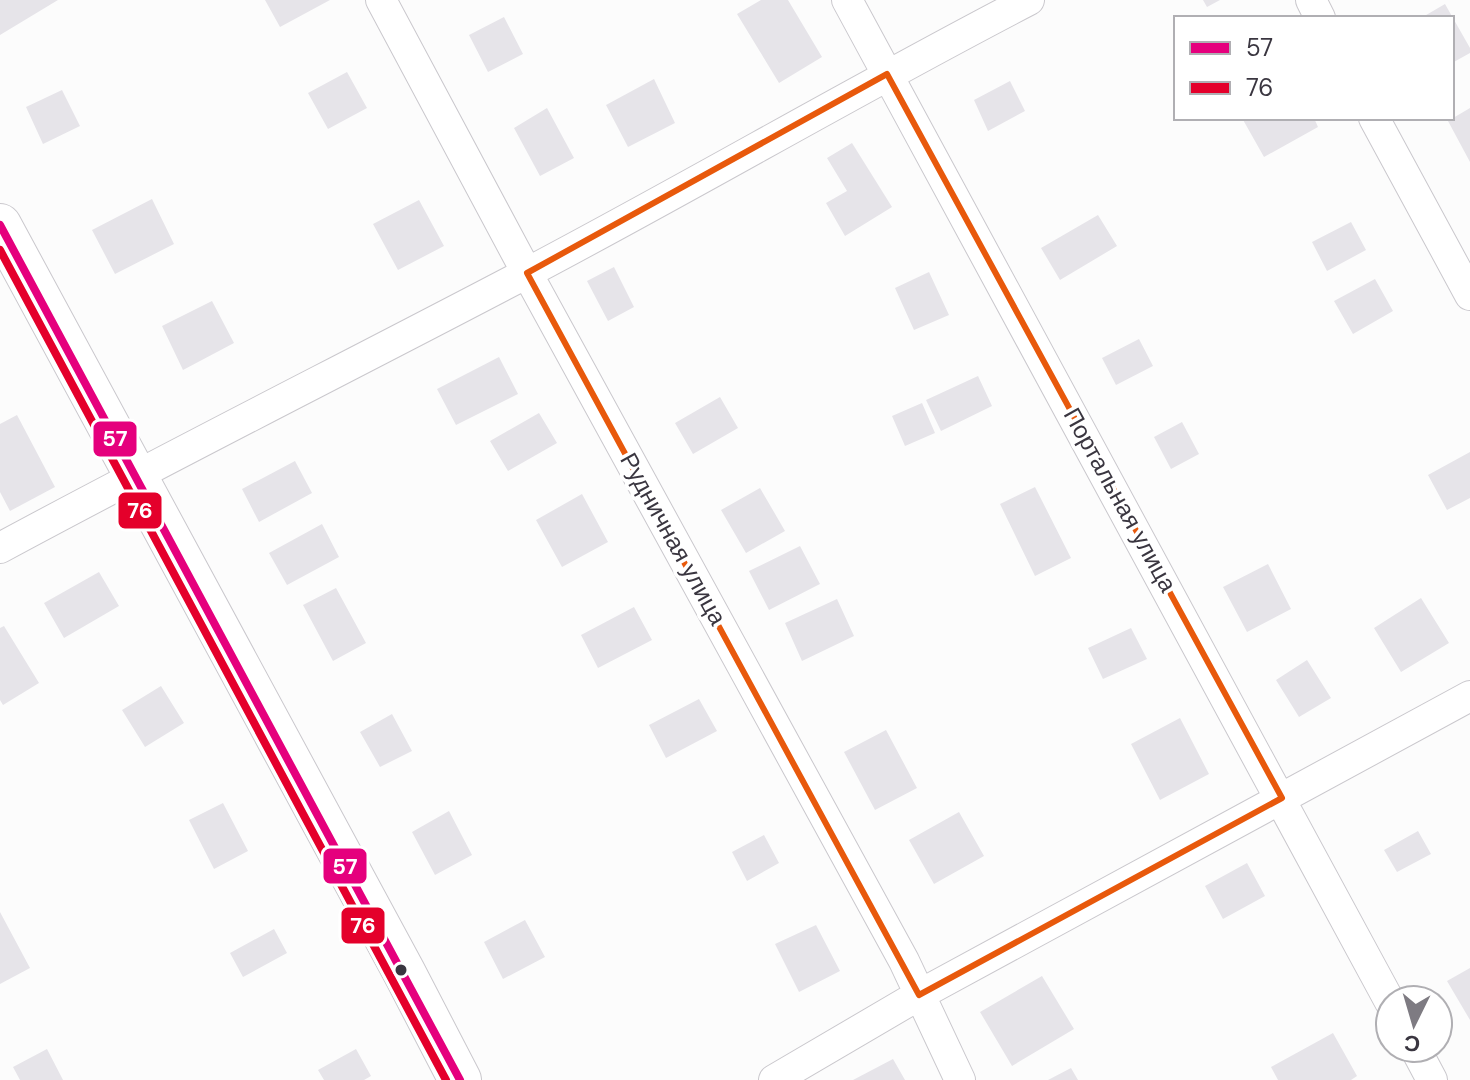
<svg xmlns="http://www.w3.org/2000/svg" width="1470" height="1080" font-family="'DM Sans',sans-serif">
  <rect width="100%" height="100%" fill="#fcfcfc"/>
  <path fill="#e6e4e9" d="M0 0H58L0 35Z
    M265 0H330L280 27Z
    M761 0H788L822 57 779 83 737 14Z
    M1203 0H1220L1207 7Z
    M1445 4 1470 48V53L1452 63V18H1421Z
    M504 17 523 54 488 72 469 35Z
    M347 72 367 108 328 129 308 93Z
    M654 79 675 123 628 147 606 105Z
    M1010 81 1025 111 988 131 974 100Z
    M62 90 80 126 43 144 26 107Z
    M547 108 574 158 540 176 514 128Z
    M1470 108V162L1448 121Z
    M1242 118H1314L1318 127 1264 157Z
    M852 143 892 207 845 236 826 203 847 191 827 158Z
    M152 199 174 244 115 274 92 230Z
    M419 200 444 246 398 270 373 224Z
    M1098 215 1117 246 1060 280 1041 248Z
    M1351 222 1366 250 1327 271 1312 242Z
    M614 267 634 307 608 321 587 281Z
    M929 272 949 315 914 330 895 288Z
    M1375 279 1393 311 1353 334 1334 301Z
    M212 301 234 343 183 370 162 326Z
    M1139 339 1153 366 1116 385 1102 358Z
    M499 357 518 394 456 425 437 389Z
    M978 376 992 406 941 431 926 400Z
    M720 397 738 428 693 454 675 423Z
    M922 403 935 433 905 446 892 416Z
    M539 413 557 443 508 471 490 441Z
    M17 415 55 487 10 511 0 492V424Z
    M1182 422 1199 454 1171 469 1154 437Z
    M1470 452V498L1447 510 1428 475Z
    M295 461 312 493 259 522 242 489Z
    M1035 487 1071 558 1035 576 1000 504Z
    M760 488 785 531 746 553 721 510Z
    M582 494 608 542 562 567 536 520Z
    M322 524 339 557 287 585 269 553Z
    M800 546 820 584 769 610 749 571Z
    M1268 564 1291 609 1247 632 1223 587Z
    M99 572 119 606 64 638 44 603Z
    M336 588 366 643 333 661 303 605Z
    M1421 598 1449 643 1401 672 1374 628Z
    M837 599 854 636 802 661 785 623Z
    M634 607 652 640 598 668 581 635Z
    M4 626 39 683 3 705 0 700V628Z
    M1131 628 1147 659 1103 679 1088 648Z
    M1307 660 1331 698 1299 717 1276 680Z
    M161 686 184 723 145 747 122 710Z
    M699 699 717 731 666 758 649 725Z
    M392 714 412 751 380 767 360 732Z
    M1180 718 1209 774 1160 800 1131 744Z
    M886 730 917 788 875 810 844 752Z
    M223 803 248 851 214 869 189 820Z
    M449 811 472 855 435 875 412 832Z
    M959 812 984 856 934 884 909 840Z
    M1418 831 1431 854 1397 872 1384 850Z
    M764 835 779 863 747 881 732 852Z
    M1247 863 1265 896 1223 919 1205 886Z
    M0 912 30 968 0 984Z
    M525 920 545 957 503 979 484 942Z
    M816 925 840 971 799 992 775 944Z
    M274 929 287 953 243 977 230 953Z
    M1470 968V1020L1447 981Z
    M1042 976 1074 1029 1012 1066 980 1012Z
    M1333 1033 1357 1076 1351 1080H1278L1271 1067Z
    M47 1049 63 1080H20L13 1067Z
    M356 1049 371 1076 364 1080H324L318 1070Z
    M893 1059 905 1080H853Z
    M1071 1068 1078 1080H1048Z"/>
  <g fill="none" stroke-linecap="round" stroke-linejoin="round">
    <g stroke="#cac8cd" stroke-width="32">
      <path id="street" d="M381 0 527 273 904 961 960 1080
        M847 0 1390 1002
        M1311 0 1320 18
        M1374 118 1470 295
        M0 548C174 454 350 366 525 274 694 185 859 88 1029 0
        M1415 1048 1432 1080
        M774 1080 919 995 1470 696"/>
    </g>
    <g stroke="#cac8cd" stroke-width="44">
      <path id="secondary" d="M0 225 404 972 460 1080"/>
    </g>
    <use href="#street" stroke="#fff" stroke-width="30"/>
    <use href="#secondary" stroke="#fff" stroke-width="42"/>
    <g stroke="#fff" stroke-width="14">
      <path id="bus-1" d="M0 225 460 1080"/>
    </g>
    <g stroke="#fff" stroke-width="14">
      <path id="bus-2" d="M0 250 446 1080"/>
    </g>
    <use href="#bus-1" stroke="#e5007d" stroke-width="8"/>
    <use href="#bus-2" stroke="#e4002b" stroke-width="8"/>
  </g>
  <path fill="none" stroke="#e8590c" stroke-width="6" stroke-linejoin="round" d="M887 74 1282 798 919 995 527 273Z"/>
  <circle fill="#3a3640" stroke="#fff" stroke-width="3" cx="401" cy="970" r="7"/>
  <g text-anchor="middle" stroke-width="7" stroke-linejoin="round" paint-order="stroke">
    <g font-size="24" fill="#3a3640" stroke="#fff">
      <text transform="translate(1120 500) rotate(61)" y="8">Портальная улица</text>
      <text transform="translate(673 539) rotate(61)" y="8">Рудничная улица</text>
    </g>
  </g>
  <g stroke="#fff" stroke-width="3">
    <rect x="92" y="420" width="46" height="38" rx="8" fill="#e5007d"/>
    <rect x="117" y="491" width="46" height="39" rx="8" fill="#e4002b"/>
    <rect x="322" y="847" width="46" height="38" rx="8" fill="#e5007d"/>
    <rect x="340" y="906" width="46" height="39" rx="8" fill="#e4002b"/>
  </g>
  <g font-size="22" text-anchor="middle" font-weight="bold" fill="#fff">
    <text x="115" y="446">57</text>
    <text x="140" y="518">76</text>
    <text x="345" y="874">57</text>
    <text x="363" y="933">76</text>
  </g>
  <rect x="1174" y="16" width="280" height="104" fill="#ffffff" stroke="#b0afb3" stroke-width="2"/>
  <rect x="1190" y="42" width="40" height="12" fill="#e5007d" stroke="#b0afb3" stroke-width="2"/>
  <text x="1246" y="56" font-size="24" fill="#3a3640">57</text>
  <rect x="1190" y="82" width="40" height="12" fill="#e4002b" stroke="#b0afb3" stroke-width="2"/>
  <text x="1246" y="96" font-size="24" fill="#3a3640">76</text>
  <g transform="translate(1414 1024) rotate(185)"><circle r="38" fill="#ffffff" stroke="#b0afb3" stroke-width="2"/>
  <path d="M0-6L14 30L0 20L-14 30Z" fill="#7e7b82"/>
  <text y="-12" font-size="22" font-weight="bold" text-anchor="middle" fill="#3a3640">С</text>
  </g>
</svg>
